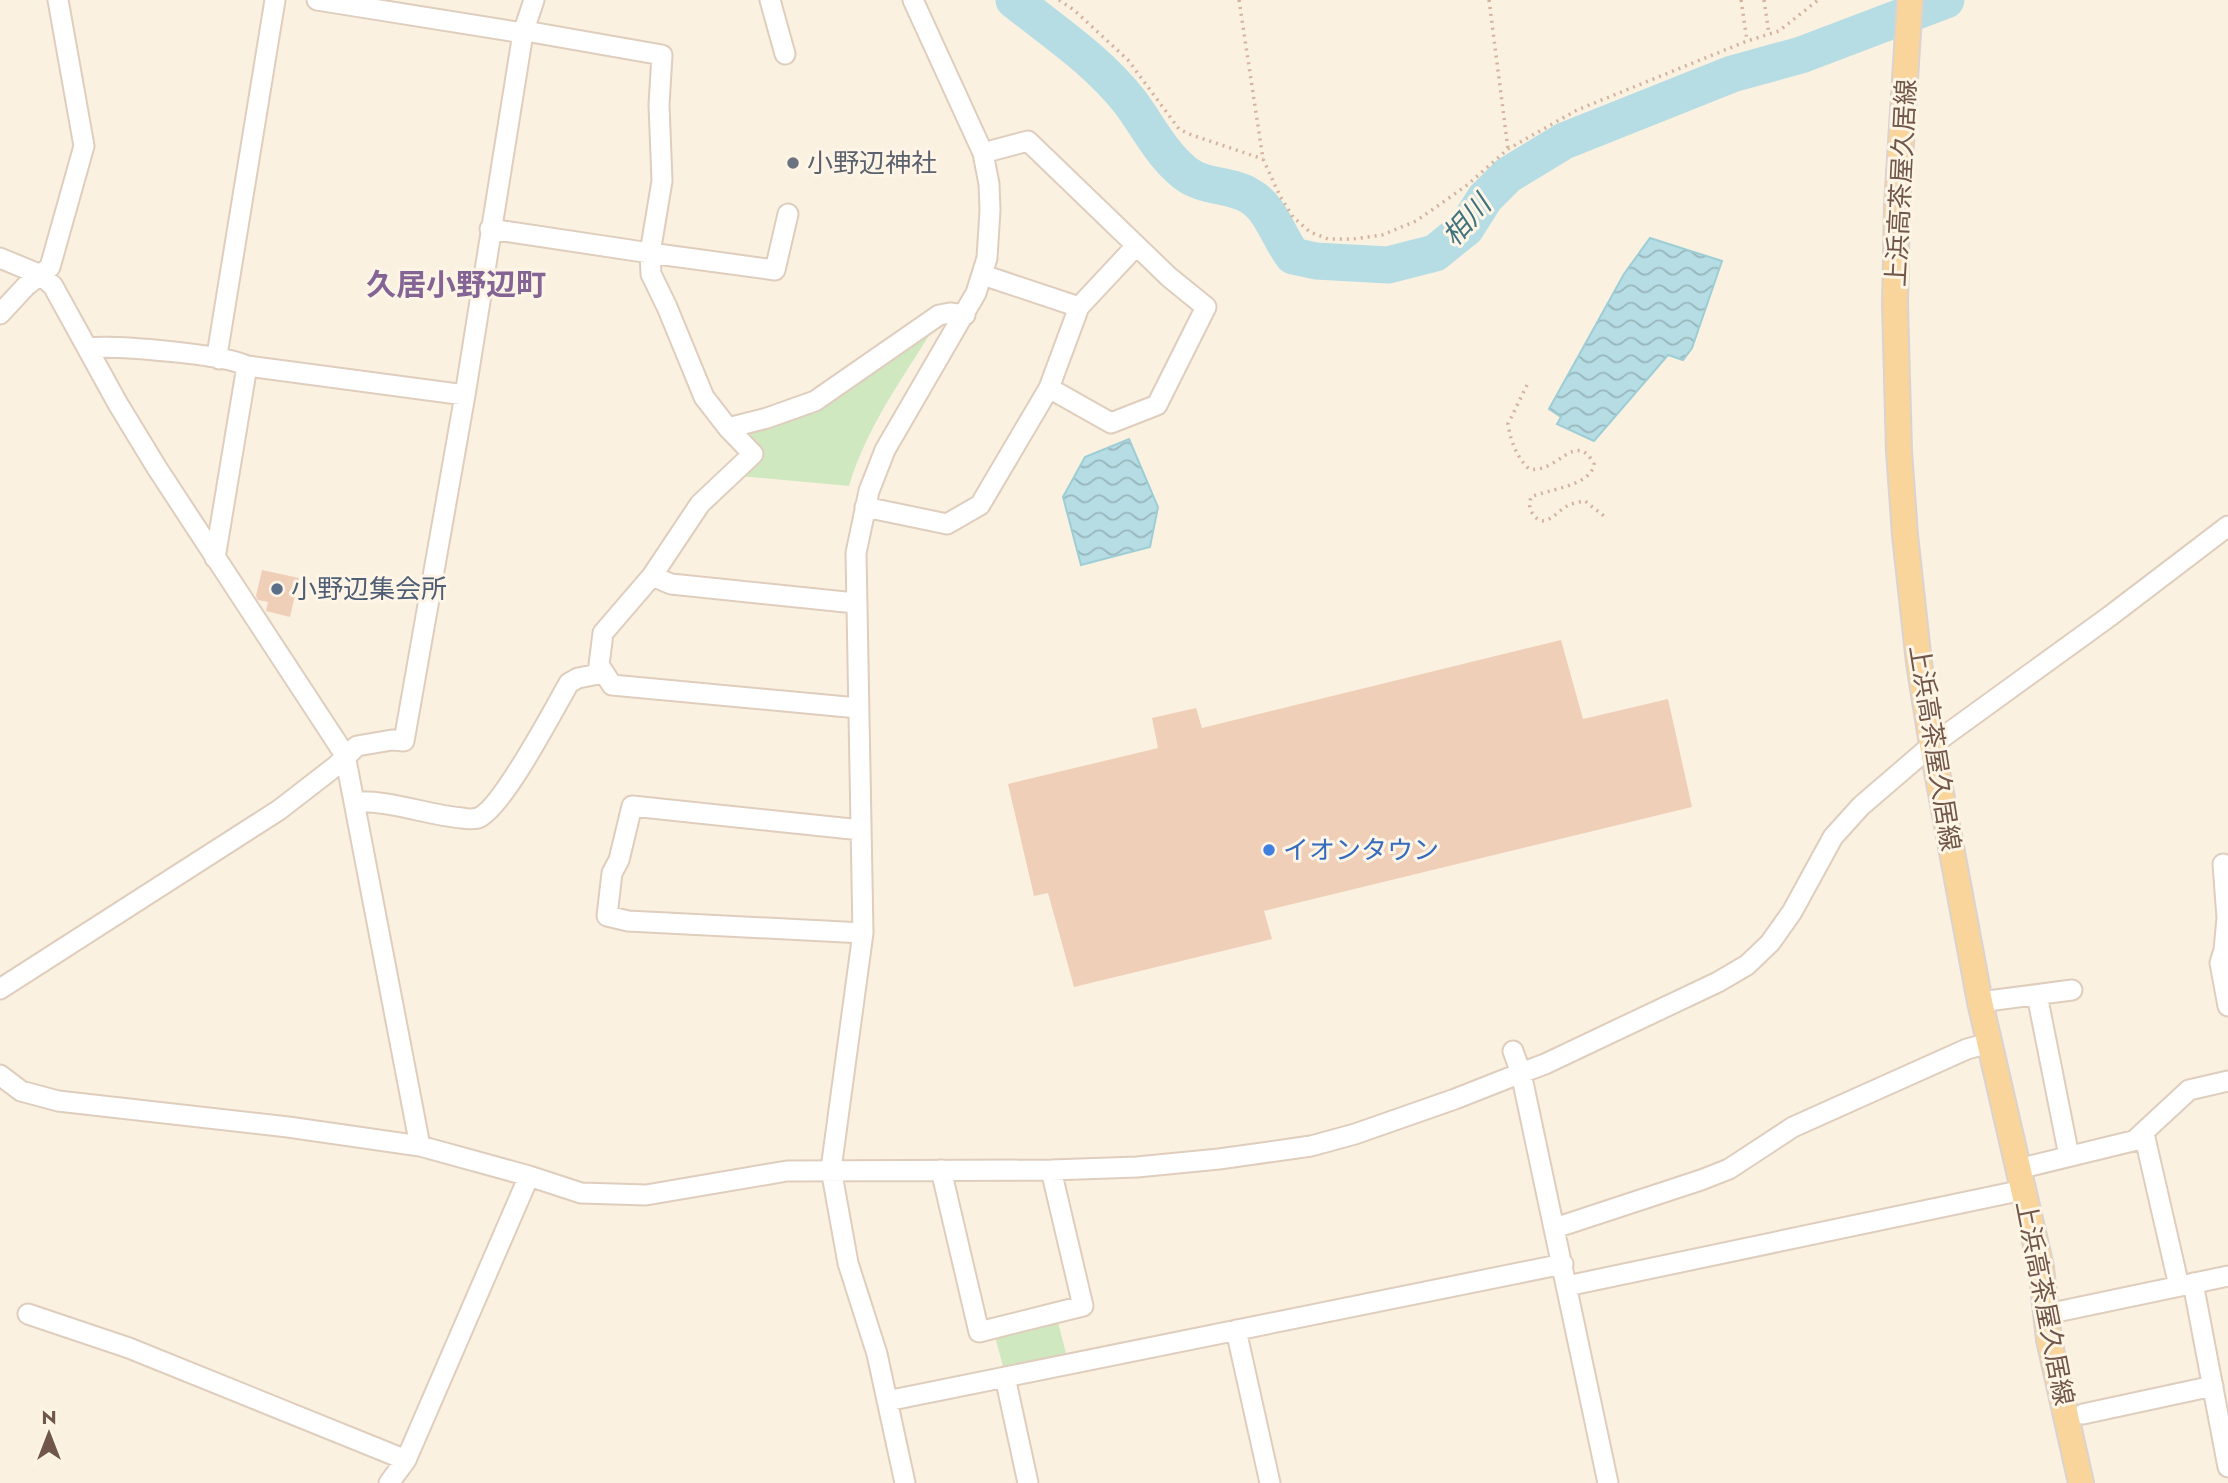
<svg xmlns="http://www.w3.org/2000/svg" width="2228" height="1483" font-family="Jost,'Noto Sans JP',sans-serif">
  <defs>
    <pattern id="water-waves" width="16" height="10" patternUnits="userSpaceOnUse" patternTransform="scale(1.75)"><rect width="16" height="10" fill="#b6dde4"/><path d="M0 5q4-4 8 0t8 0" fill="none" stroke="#98b6bb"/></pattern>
  </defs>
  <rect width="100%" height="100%" fill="#fbf1e1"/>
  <path fill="#d0e8c0" d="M935 326C903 378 867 426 849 486L739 476 747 429Z
    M1058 1322 1067 1357 1004 1370 995 1337Z"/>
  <path fill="url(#water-waves)" stroke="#9dcdd5" stroke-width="2" d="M1650 238 1722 261 1692 348 1683 360 1668 355 1594 441 1557 424 1561 417 1549 409 1624 274Z
    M1129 439 1158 507 1150 547 1081 565 1063 497 1085 457Z"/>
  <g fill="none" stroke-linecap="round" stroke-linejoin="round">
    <path stroke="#b6dde4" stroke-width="37" d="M1014 0C1054 32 1098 61 1130 102 1148 126 1161 154 1185 173 1204 188 1230 184 1250 196 1271 208 1279 238 1293 256L1316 261 1388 265 1435 253 1466 228 1485 198 1508 175 1564 141 1732 74 1801 55 1946 0"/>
  </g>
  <path fill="#f0cfb9" d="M262 570 299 578 290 617 266 611 268 602 258 600 256 596Z
    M1561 640 1583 719 1668 699 1692 807 1264 911 1272 939 1074 987 1048 893 1034 896 1008 784 1158 748 1152 718 1196 708 1202 728Z"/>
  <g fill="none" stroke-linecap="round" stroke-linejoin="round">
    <g stroke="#dfcdbd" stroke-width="23">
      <path id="minor" d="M534 0 523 33 531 32 662 55 659 105 662 181 650 253 775 270 788 214
        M770 0 785 54
        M490 229 650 253 651 274 667 307 704 397 728 428 753 454 700 504 652 576
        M0 258 41 275 53 286 118 404 157 468 345 755 420 1146
        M983 275 1079 307
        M0 314 26 286 50 267 84 146 58 0
        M88 348C115 345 225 354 247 366L465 395
        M219 359 218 349 275 0
        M1049 388 1079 307 1136 246
        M728 428 767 418 815 401 939 315 950 313 965 315
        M865 507 947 524 980 505 1049 388 1111 423 1157 405 1206 307 1169 277 1028 141 983 153
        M215 558 247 366
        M855 603 671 584 652 576 603 633 599 665 612 685 858 708
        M355 802C391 800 426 815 462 818 466 819 474 819 478 818 502 809 554 709 569 683L578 678 604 673
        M861 830 632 806 619 860 612 873 607 916 628 921 863 933
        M2223 864 2227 918 2224 950 2220 963 2228 1006
        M0 989 279 810 336 766 357 746 392 740 404 741 465 395 523 33 317 0
        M2037 995 2069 1156
        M1980 1002 2072 990
        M1513 1051 1521 1073 1545 1064 1718 982 1747 965 1770 943 1792 912 1833 837 1861 806 1932 745 2110 616 2228 526
        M0 1075 21 1091 58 1101 288 1127 420 1146 529 1176 581 1193 646 1195 787 1171 1051 1170 1137 1167 1219 1159 1311 1146 1355 1134 1455 1099 1521 1073 1608 1483
        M2135 1140 2189 1090 2228 1081
        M2018 1169 2145 1138 2179 1286
        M941 1170 979 1332 1083 1306 1051 1170
        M1555 1228 1701 1180 1729 1169 1793 1127 1967 1049 1989 1043
        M2193 1283 2228 1467
        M1567 1286 2023 1190
        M28 1314 129 1348 406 1460 529 1176
        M2047 1314 2228 1276
        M1236 1330 1270 1483
        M1005 1377 1028 1483
        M887 1401 1563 1264
        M2083 1414 2213 1386
        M389 1483 406 1460
        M905 1483 877 1354 848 1263 831 1169 863 933 856 553 869 491 885 450 976 293 987 258 990 210 989 184 983 153 913 0"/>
    </g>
    <g stroke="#dad3d0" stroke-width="28">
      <path id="major" d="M1910 0 1897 206 1895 305 1899 451 1905 535 1919 663 1932 745 1980 1002 2041 1267 2049 1340 2081 1483"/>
    </g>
    <path stroke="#d4b29d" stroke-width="3.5" stroke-dasharray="2 5" stroke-linecap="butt" d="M1059 0 1074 10 1128 60 1179 129 1189 134 1263 159
      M1239 0 1263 159 1280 196 1293 217 1310 232 1328 239H1353L1382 235 1416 221 1466 186 1508 149 1577 110 1747 41 1779 31 1818 0
      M1489 0 1508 149
      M1741 0 1747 41
      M1764 0 1769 34
      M1527 385 1508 424C1511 442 1516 456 1529 469 1558 474 1575 429 1594 464 1591 486 1549 489 1531 497 1529 504 1529 509 1533 514 1544 531 1557 511 1567 506 1572 503 1579 502 1585 501L1604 516"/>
    <use href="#minor" stroke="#fff" stroke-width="19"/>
    <use href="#major" stroke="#f9d59b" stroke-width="24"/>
  </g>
  <circle fill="#6b7280" stroke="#fff5e7" stroke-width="2.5" cx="793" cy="163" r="7"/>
  <circle fill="#5c6f8a" stroke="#fff5e7" stroke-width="2.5" cx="277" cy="589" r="7"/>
  <circle fill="#3f7fe0" stroke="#fff5e7" stroke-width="2.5" cx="1269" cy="850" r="7"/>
  <g text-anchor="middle" stroke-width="6" stroke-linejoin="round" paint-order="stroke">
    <g font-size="26" fill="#5b616d" stroke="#fff5e7" text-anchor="start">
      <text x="807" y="172">小野辺神社</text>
    </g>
    <g font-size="26" fill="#715749" stroke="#fff5e7">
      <text transform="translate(1901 183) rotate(-87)" y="9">上浜高茶屋久居線</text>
      <text transform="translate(1935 748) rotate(81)" y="9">上浜高茶屋久居線</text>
      <text transform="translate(2045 1303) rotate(79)" y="9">上浜高茶屋久居線</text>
    </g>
    <g font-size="26" fill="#4e5e75" stroke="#fff5e7" text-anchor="start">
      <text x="291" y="598">小野辺集会所</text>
    </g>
    <g font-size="26" fill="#366cbe" stroke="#fff5e7" text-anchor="start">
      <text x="1283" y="859">イオンタウン</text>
    </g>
    <g font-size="28" font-style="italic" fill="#40737e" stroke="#fff5e7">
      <text transform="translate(1466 220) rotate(-48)" y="10">相川</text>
    </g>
    <g font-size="30" font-weight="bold" fill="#846495" stroke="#fff5e7">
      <text x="456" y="295">久居小野辺町</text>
    </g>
  </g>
  <g transform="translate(49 1434)" stroke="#fff5e7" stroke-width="5" paint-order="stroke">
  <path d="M0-5L12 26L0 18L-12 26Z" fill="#715749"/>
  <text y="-10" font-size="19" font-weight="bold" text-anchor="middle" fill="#715749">N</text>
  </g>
</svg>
